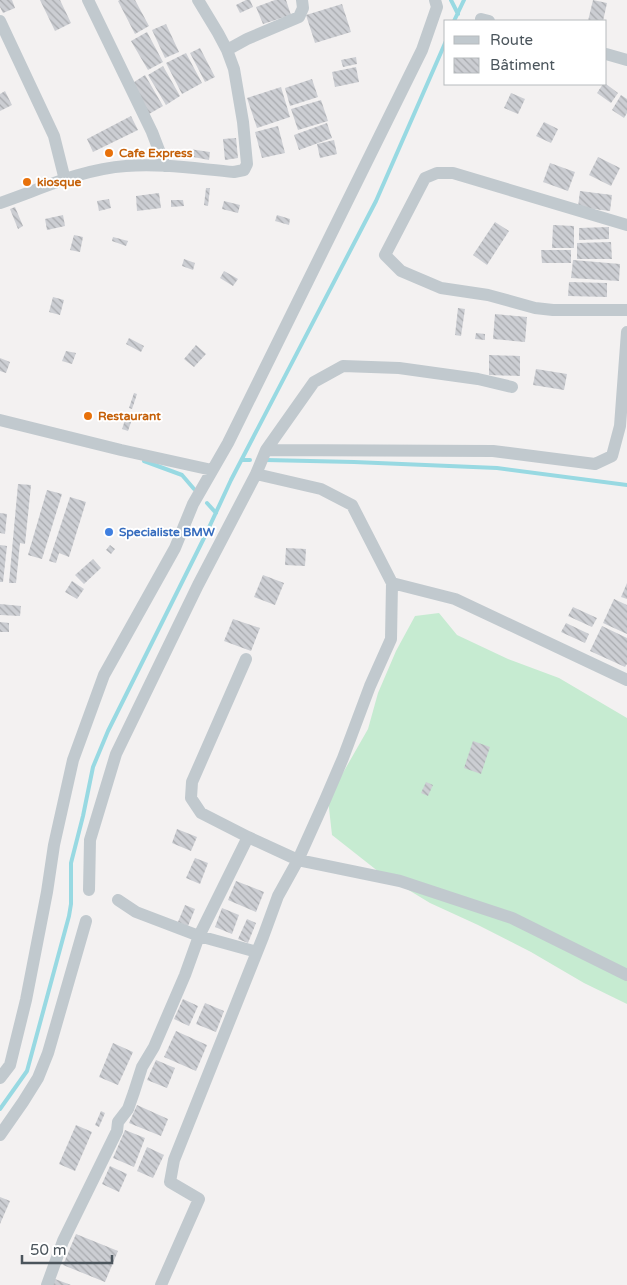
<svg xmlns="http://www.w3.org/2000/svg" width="627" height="1285" font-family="'Varela Round',sans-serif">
  <defs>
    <pattern id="building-back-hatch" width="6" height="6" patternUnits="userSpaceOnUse" patternTransform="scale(1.25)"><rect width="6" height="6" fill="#ccced3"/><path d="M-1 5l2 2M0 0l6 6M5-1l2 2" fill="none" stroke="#a8aaae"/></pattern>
  </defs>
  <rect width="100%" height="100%" fill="#f3f1f1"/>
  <path fill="#c6ebd1" d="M439 613 457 635 508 659 559 678 627 718V1004L584 983 531 952 478 925 430 903 379 872 332 835 328 799 368 729 378 693 396 651 415 616Z"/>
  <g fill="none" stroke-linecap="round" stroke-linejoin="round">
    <path stroke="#98d9e2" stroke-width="4" d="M451 0 458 14
      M454 21 464 0
      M242 460H250
      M266 460 354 462 497 468 627 485
      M144 461 182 475 194 489
      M207 503 216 513
      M0 1109 27 1071 69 916 71 904V863L83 816 93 767 108 731 206 534 231 480 376 201 446 41"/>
  </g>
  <path fill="url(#building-back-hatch)" d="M0 0H12L15 8 3 13 0 7Z
    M40 0H60L71 23 55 31Z
    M120 0H135L149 26 135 34 118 1Z
    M246 0H250L253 7 240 13 236 5Z
    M275 0H286L291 15 263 24 256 7Z
    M593 0 607 3 603 21H588Z
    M342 4 351 32 315 43 306 15Z
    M166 24 179 52 165 58 152 30Z
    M147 32 163 62 148 70 131 41Z
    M200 48 215 77 205 82 190 53Z
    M186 53 202 83 182 94 166 63Z
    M356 57 357 64 343 67 341 60Z
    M163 66 180 96 166 105 148 75Z
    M356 67 359 82 335 87 332 72Z
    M145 75 163 106 149 114 131 84Z
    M312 79 318 97 290 106 285 88Z
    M603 84H606L618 93 611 103 597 93Z
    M281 87 290 117 257 128 247 98Z
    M5 91 12 105 0 111V94Z
    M511 93 525 99 518 114 504 108Z
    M621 95 627 99V113L624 118 612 110Z
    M321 100 328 121 298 130 291 109Z
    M131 116 138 130 93 152 87 139Z
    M544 122 558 129 551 143 536 136Z
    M327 123 332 138 299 150 294 135Z
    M278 126 285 153 262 158 255 132Z
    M236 138 238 158 225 160 223 139Z
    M334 140 337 154 320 158 317 144Z
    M189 149 210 152 209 160 188 156Z
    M598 157 620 168 611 186 589 175Z
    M550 163 575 172 568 191 543 182Z
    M206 188H210L208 206 204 205Z
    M580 191 612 195 610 211 578 207Z
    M159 193 161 208 137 211 136 196Z
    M109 199 111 208 99 211 97 201Z
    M171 200H183L184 206 171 207Z
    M224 201 240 205 238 213 222 209Z
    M15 207 23 226 18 229 10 209Z
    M63 215 65 226 47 230 45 219Z
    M277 215 290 219 289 225 275 221Z
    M495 222 509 231 487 265 473 255Z
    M553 225 574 226V248H552Z
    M609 227V239L579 240V228Z
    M74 235 83 237 80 252 70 250Z
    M113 237 128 241 126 246 112 241Z
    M611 242 612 259H577V243Z
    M541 250H571V263H542Z
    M184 259 195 263 193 270 182 266Z
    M573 260 620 264 619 281 571 278Z
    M224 271 238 279 233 286 220 278Z
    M569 282 607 283V297L568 296Z
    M53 297 64 300 60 315 49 312Z
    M458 308 465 309 461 336 455 335Z
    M495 314 527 317 525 342 493 339Z
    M476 333 485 334V340L475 339Z
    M129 338 144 346 141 352 126 344Z
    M196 345 206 354 194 367 184 359Z
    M66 351 76 353 72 364 62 361Z
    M489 355 520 356V376L489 375Z
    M0 358 10 362 6 373 0 371Z
    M536 369 567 374 564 390 533 385Z
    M134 393 137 394 132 409 129 408Z
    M127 414 133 416 128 431 122 429Z
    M18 484 31 485 25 544 20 543 16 583H9Z
    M47 490 62 494 42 559 28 555Z
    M70 497 86 502 69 557 59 553 56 563 49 561Z
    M0 513 7 514 5 534 0 533Z
    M0 545 7 546 3 582H0Z
    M110 545 115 549 111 554 106 550Z
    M286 548 306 549 305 566 285 565Z
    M93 559 101 568 84 584 75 575Z
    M263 575 284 583 275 605 254 597Z
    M72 581 84 589 77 599 65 592Z
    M627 583V599L621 597Z
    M614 599 627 605V634L603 623Z
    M0 604 21 606 20 616 0 615Z
    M573 607 597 618 592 627 568 616Z
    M233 619 260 628 251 651 224 641Z
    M0 622 9 623V632H0Z
    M566 623 589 634 585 643 561 632Z
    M602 626 627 638V664L625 667 590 651Z
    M473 741 490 747 481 774 464 768Z
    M426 782 433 785 428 796 421 793Z
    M177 829 197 837 191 851 172 843Z
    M195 858 208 863 200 884 186 878Z
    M236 881 264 892 256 912 228 900Z
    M185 905 195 909 188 926 178 922Z
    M222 908 239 915 232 934 215 927Z
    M247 919 256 923 248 943 238 939Z
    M183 999 198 1006 189 1026 174 1019Z
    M205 1003 224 1011 216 1032 196 1024Z
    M176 1031 207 1045 196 1071 164 1057Z
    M113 1043 133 1052 118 1085 99 1077Z
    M156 1060 175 1068 167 1088 147 1080Z
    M137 1105 168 1119 161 1136 129 1123Z
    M101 1111 105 1113 99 1127 95 1125Z
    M76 1125 92 1132 75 1171 59 1164Z
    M125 1130 145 1138 134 1167 113 1158Z
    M147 1147 164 1155 153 1178 137 1171Z
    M110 1166 127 1174 119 1192 102 1184Z
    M0 1197 10 1201 0 1224Z
    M76 1234 118 1251 105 1282 63 1265Z
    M55 1279 71 1285H52Z"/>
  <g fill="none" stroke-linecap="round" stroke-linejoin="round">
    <path stroke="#c1c9ce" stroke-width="12" d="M88 0 152 132 165 166
      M481 19 489 21
      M0 21 54 136 65 180
      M227 50 247 39 299 17 303 8 302 0
      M606 54 627 60
      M0 203C41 189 82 169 126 166 161 163 198 169 234 172L244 170 247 164 243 122 234 69 227 50 218 33 198 0
      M627 225 453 173H437L425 178 385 255 401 271 441 288 488 295 535 308 553 310H627
      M0 420 121 450 212 470
      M266 450 314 382 343 366 399 368 478 379 512 387
      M256 474 321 489 352 505 392 583 455 599 627 680
      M246 659 192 782 191 798 201 813 248 837 298 860 400 881 512 918 627 975
      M89 890 90 840 116 754 198 585 256 474 266 450 493 451 595 464 612 456 620 426 627 332
      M118 900 136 912 199 936 248 837
      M0 1078 10 1065 26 1000 47 892 54 845 73 760 104 675 175 548 193 504 228 443 422 50 437 7 435 0
      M0 1135 23 1102 38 1078 48 1053 86 921
      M47 1285 63 1241 117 1131 118 1122 128 1109 134 1092 142 1067 154 1047 185 975 199 936 257 952
      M161 1285 199 1199 170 1182 174 1160 263 937 278 896 298 860 325 800 343 758 370 686 391 639 392 583"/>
  </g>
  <g fill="#e8710a" stroke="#fff" stroke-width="2">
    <circle cx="109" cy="153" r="5"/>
    <circle cx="27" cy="182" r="5"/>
    <circle cx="88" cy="416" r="5"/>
  </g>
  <circle fill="#3f7fe0" stroke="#fff" stroke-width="2" cx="109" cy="532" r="5"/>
  <g text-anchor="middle" stroke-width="4" stroke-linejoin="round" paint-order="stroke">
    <g font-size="12" font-weight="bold" fill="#c56008" stroke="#fff" text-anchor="start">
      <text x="119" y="157">Cafe Express</text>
      <text x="37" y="186">kiosque</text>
      <text x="98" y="420">Restaurant</text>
    </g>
    <g font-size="12" font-weight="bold" fill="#366cbe" stroke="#fff" text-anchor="start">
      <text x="119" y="536">Specialiste BMW</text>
    </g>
  </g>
  <rect x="444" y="20" width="162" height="65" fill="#ffffff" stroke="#b7bbbe"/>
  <rect x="454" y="36" width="25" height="8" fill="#c1c9ce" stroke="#b7bbbe"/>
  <text x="490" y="45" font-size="15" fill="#4b555c">Route</text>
  <rect x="454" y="58" width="25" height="15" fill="url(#building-back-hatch)" stroke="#b7bbbe"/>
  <text x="490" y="70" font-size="15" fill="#4b555c">Bâtiment</text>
  <path d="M22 1255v8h90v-8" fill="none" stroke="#4b555c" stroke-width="2.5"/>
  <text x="30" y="1255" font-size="15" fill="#4b555c" stroke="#ffffff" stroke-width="4" paint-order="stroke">50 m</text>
</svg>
